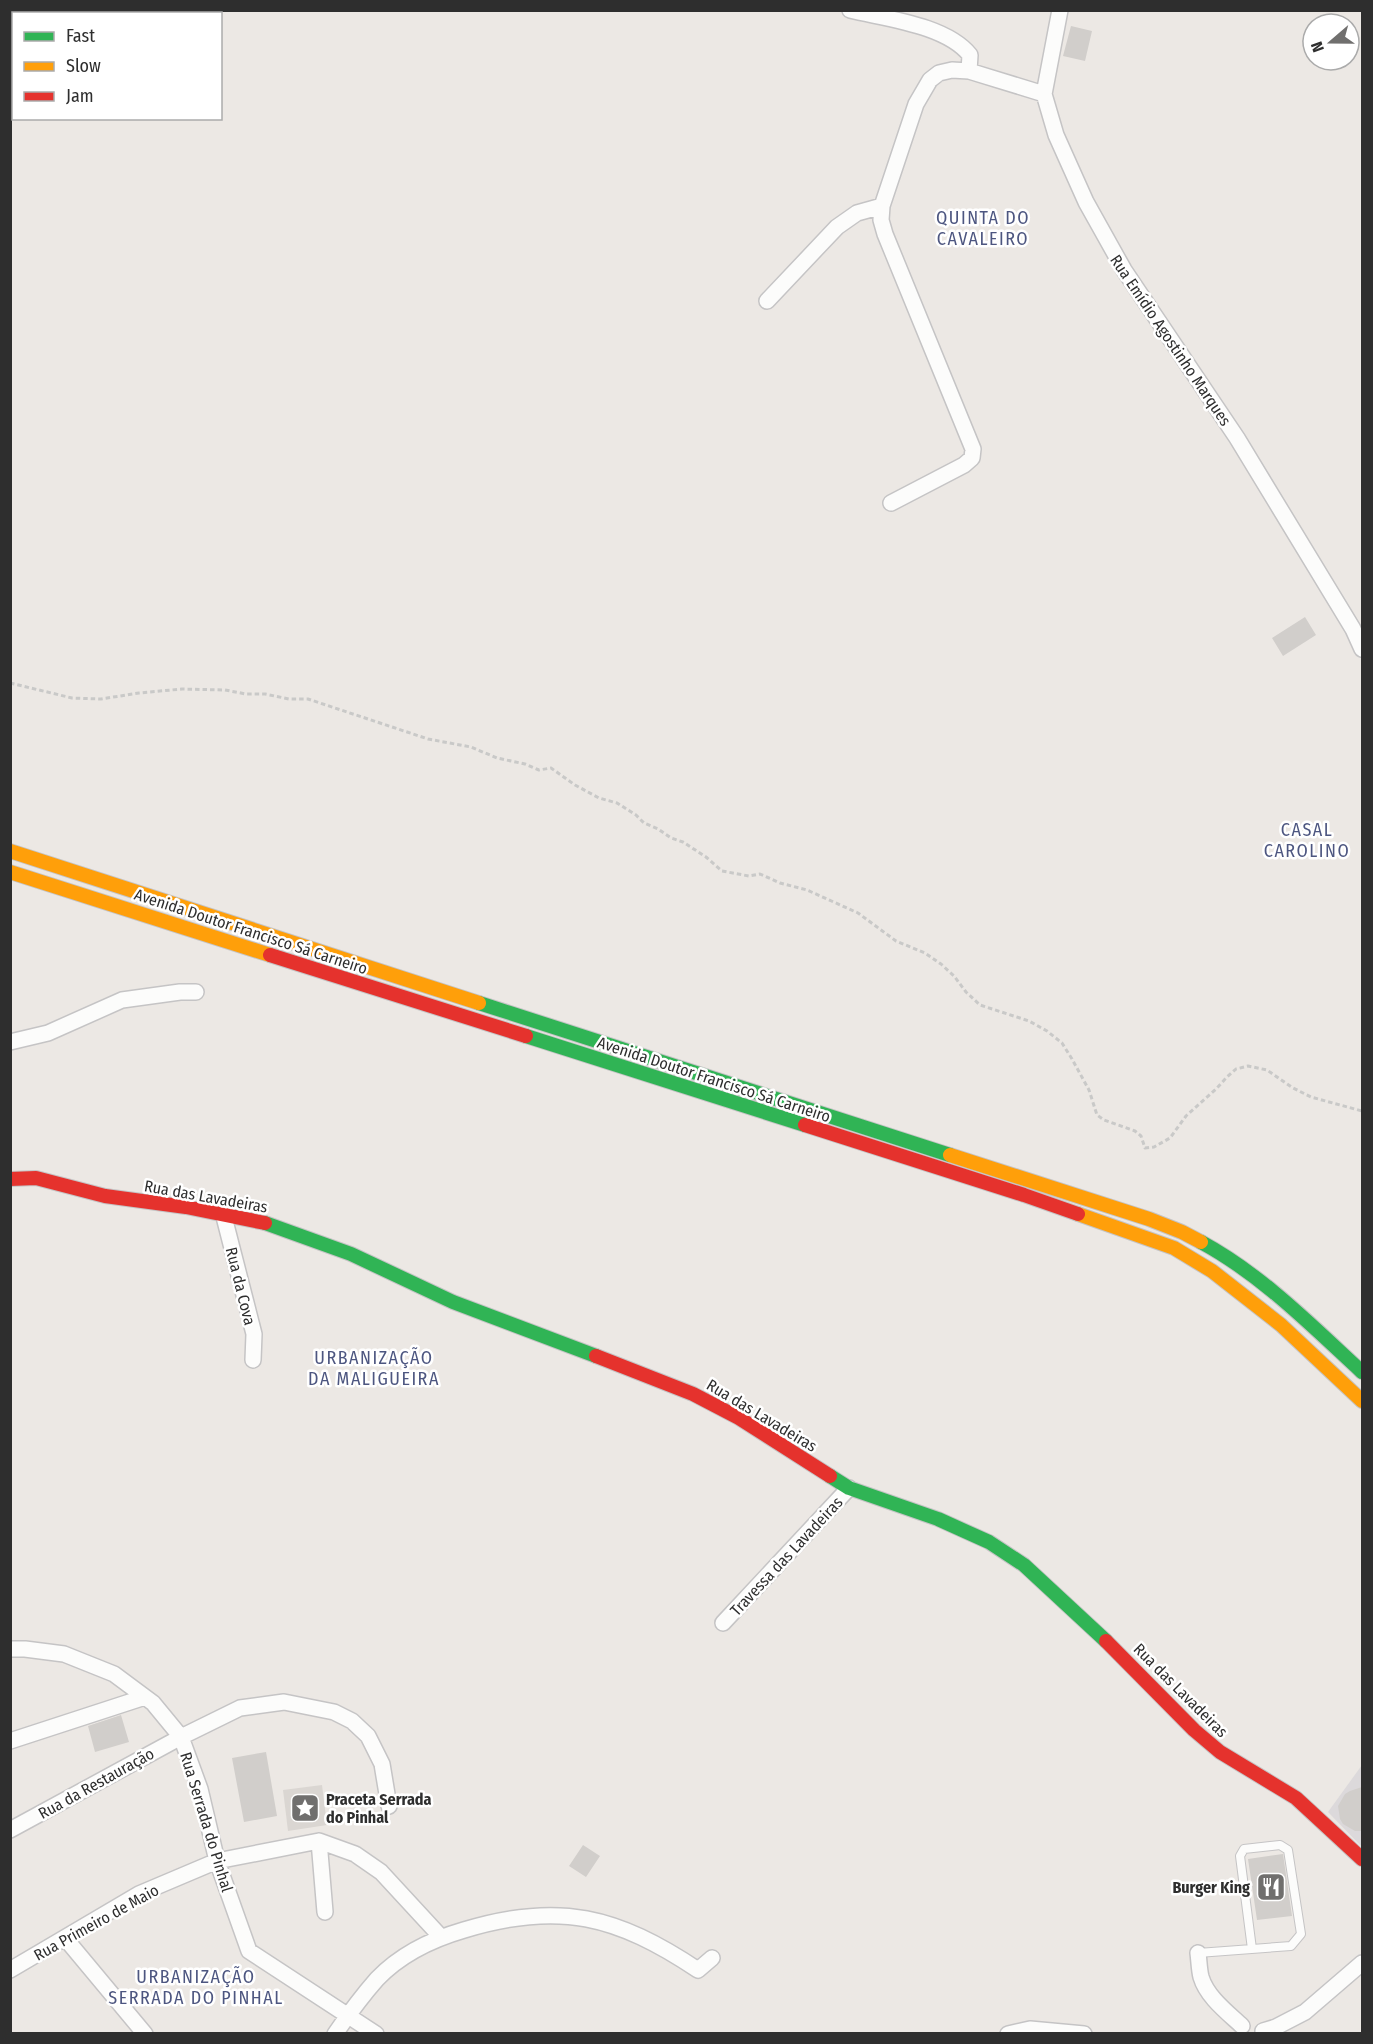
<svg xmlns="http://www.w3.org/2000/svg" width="1373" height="2044" font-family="'Fira Sans Condensed',sans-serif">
  <rect width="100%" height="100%" fill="#ece8e4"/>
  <path fill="#dcd9db" d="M1362 1765V1847L1328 1812Z"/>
  <path fill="#dad6d2" d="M322 1785 327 1825 288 1831 283 1790Z"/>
  <path fill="#d1cecb" d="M1071 26 1092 31 1085 61 1063 56Z
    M1305 617 1316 635 1283 656 1272 638Z
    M121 1715 129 1742 95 1752 88 1726Z
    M266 1752 277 1816 244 1822 232 1758Z
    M1362 1787V1831H1355L1343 1824 1340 1819 1338 1806 1345 1794 1350 1791Z
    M583 1845 600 1856 586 1877 569 1866Z
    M1283 1854 1292 1916 1257 1920 1248 1859Z"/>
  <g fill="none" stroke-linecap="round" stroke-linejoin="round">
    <g stroke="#c5c4c5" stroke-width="10">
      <path id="lane" d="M1198 1953 1291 1946 1301 1934 1288 1850 1280 1845 1244 1849 1240 1856 1252 1949"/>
    </g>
    <g stroke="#c5c4c5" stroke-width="18">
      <path id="street" d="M850 10C887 19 946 25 970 55L969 71
        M1060 10 1044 94 1056 135 1086 202 1124 270 1237 438 1353 629 1362 649
        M767 301 837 227 857 213 882 206
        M891 503 964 465 972 458 973 449 885 234 881 220 882 206 916 104 930 80 939 73 952 70 969 71 1044 94
        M10 1042 48 1033 122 1000 180 992H196
        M223 1213 254 1334 253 1360
        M723 1623 849 1488
        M10 1649H25L64 1654 114 1674 153 1703 181 1737 200 1789 217 1861 249 1951 376 2034
        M10 1741 145 1697
        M10 1830 181 1737 240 1708 284 1702 334 1712 352 1721 368 1736 382 1764 389 1806
        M319 1841 325 1912
        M65 1938 145 2034
        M1198 1953C1199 1960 1199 1969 1201 1977 1207 1997 1227 2012 1242 2026
        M10 1970 139 1894 217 1861 319 1841 355 1854 381 1872 441 1937
        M1263 2031 1276 2027 1305 2012 1362 1963
        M335 2034C348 2015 362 1996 377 1979 400 1955 433 1939 464 1930 559 1901 617 1916 698 1970L712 1958
        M1008 2034 1030 2029 1084 2034"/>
    </g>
    <g stroke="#c5c4c5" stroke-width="16">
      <path id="fast" d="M479 1003 950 1155
        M526 1036 805 1125
        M265 1223 351 1254 453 1302 596 1356
        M1201 1242C1262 1275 1312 1326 1362 1372
        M830 1476 849 1488 938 1519 989 1542 1024 1565 1106 1641"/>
    </g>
    <g stroke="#c5c4c5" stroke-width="16">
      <path id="slow" d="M10 851 479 1003
        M10 872 270 955
        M950 1155 1149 1219 1182 1232 1201 1242
        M1078 1214 1174 1248 1212 1271 1281 1325 1362 1401"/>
    </g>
    <g stroke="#c5c4c5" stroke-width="16">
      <path id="jam" d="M270 955 526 1036
        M805 1125 1024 1195 1078 1214
        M10 1179 36 1178 105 1196 186 1207 265 1223
        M596 1356 693 1394 739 1418 830 1476
        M1106 1641 1194 1730 1220 1752 1296 1798 1362 1859"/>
    </g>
    <path stroke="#c9c9c8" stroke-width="3" stroke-dasharray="4.5 3" stroke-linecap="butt" d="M10 683 72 698 101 699 139 693 182 689 225 690 246 694H265L289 699H308L428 739 471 747 497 758 525 764 539 770 551 768 575 785 599 798 617 803 636 815 644 823 658 829 671 838 683 842 706 857 722 871 749 876 760 874 780 883 807 890 858 913 896 941 925 953 941 964 954 976 966 992 980 1005 1029 1021 1047 1031 1062 1043 1072 1059 1089 1090 1097 1115 1104 1120 1135 1131 1141 1136 1145 1148 1154 1147 1170 1138 1186 1116 1216 1089 1227 1077 1236 1069 1248 1066 1267 1070 1293 1088 1311 1097 1362 1111"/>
    <use href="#lane" stroke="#fcfcfb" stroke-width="8"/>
    <use href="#street" stroke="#fcfcfb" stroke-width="15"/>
    <use href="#fast" stroke="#30b455" stroke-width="14"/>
    <use href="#slow" stroke="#ff9f0a" stroke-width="14"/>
    <use href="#jam" stroke="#e5322d" stroke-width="14"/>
  </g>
  <defs>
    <g id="sight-square" transform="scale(1.5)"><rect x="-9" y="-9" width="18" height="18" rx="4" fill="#706f6e" stroke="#fff"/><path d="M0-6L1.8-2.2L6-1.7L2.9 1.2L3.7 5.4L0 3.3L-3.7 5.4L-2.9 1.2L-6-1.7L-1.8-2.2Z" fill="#fff"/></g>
    <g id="restaurant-square" transform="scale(1.5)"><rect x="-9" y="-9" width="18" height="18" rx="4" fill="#706f6e" stroke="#fff"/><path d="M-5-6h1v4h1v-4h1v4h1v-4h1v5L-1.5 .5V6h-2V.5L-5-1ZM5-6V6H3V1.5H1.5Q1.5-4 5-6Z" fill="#fff"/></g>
  </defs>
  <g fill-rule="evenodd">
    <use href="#sight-square" x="305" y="1808"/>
    <use href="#restaurant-square" x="1271" y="1887"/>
  </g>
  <g text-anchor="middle" stroke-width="5" stroke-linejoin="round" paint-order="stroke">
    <g font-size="16" fill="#2e2e2e" stroke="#fff">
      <text transform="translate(1171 340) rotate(56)" y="6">Rua Emídio Agostinho Marques</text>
      <text transform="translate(251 931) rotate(18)" y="6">Avenida Doutor Francisco Sá Carneiro</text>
      <text transform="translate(714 1079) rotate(18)" y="6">Avenida Doutor Francisco Sá Carneiro</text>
      <text transform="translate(206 1196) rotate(10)" y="6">Rua das Lavadeiras</text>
      <text transform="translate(241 1286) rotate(76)" y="6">Rua da Cova</text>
      <text transform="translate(762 1415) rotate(31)" y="6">Rua das Lavadeiras</text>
      <text transform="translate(786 1556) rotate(-47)" y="6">Travessa das Lavadeiras</text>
      <text transform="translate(1181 1690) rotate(45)" y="6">Rua das Lavadeiras</text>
      <text transform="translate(96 1783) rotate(-29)" y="6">Rua da Restauração</text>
      <text transform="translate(207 1822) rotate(73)" y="6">Rua Serrada do Pinhal</text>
      <text transform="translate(96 1922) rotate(-29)" y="6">Rua Primeiro de Maio</text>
    </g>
    <g font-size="16" font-weight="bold" fill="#2e2e2e" stroke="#fff" text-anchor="start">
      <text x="326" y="1805">Praceta Serrada<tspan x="326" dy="18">do Pinhal</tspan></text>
      <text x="1250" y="1893" text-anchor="end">Burger King</text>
    </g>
    <g font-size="18" letter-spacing="1.5" fill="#4d5680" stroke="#fff">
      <text x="983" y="224">QUINTA DO<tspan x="983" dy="21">CAVALEIRO</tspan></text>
      <text x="1307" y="836">CASAL<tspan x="1307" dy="21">CAROLINO</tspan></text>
      <text x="374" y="1364">URBANIZAÇÃO<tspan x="374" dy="21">DA MALIGUEIRA</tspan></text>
      <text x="196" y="1983">URBANIZAÇÃO<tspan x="196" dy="21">SERRADA DO PINHAL</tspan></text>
    </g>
  </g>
  <rect width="1373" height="2044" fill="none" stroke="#2e2e2e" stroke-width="24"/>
  <rect x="12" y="12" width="210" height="108" fill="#ffffff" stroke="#ababab" stroke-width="1.5"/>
  <rect x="24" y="32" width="30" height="9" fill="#30b455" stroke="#ababab" stroke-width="1.5"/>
  <text x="66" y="42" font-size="18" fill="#2e2e2e">Fast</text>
  <rect x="24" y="62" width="30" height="9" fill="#ff9f0a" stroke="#ababab" stroke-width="1.5"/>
  <text x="66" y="72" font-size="18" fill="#2e2e2e">Slow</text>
  <rect x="24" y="92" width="30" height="9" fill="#e5322d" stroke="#ababab" stroke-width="1.5"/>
  <text x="66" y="102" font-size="18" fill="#2e2e2e">Jam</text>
  <g transform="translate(1331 42) rotate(250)"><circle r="28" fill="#ffffff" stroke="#ababab" stroke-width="1.5"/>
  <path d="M0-4.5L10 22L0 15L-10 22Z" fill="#706f6e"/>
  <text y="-9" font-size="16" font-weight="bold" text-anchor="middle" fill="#2e2e2e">N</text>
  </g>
</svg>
